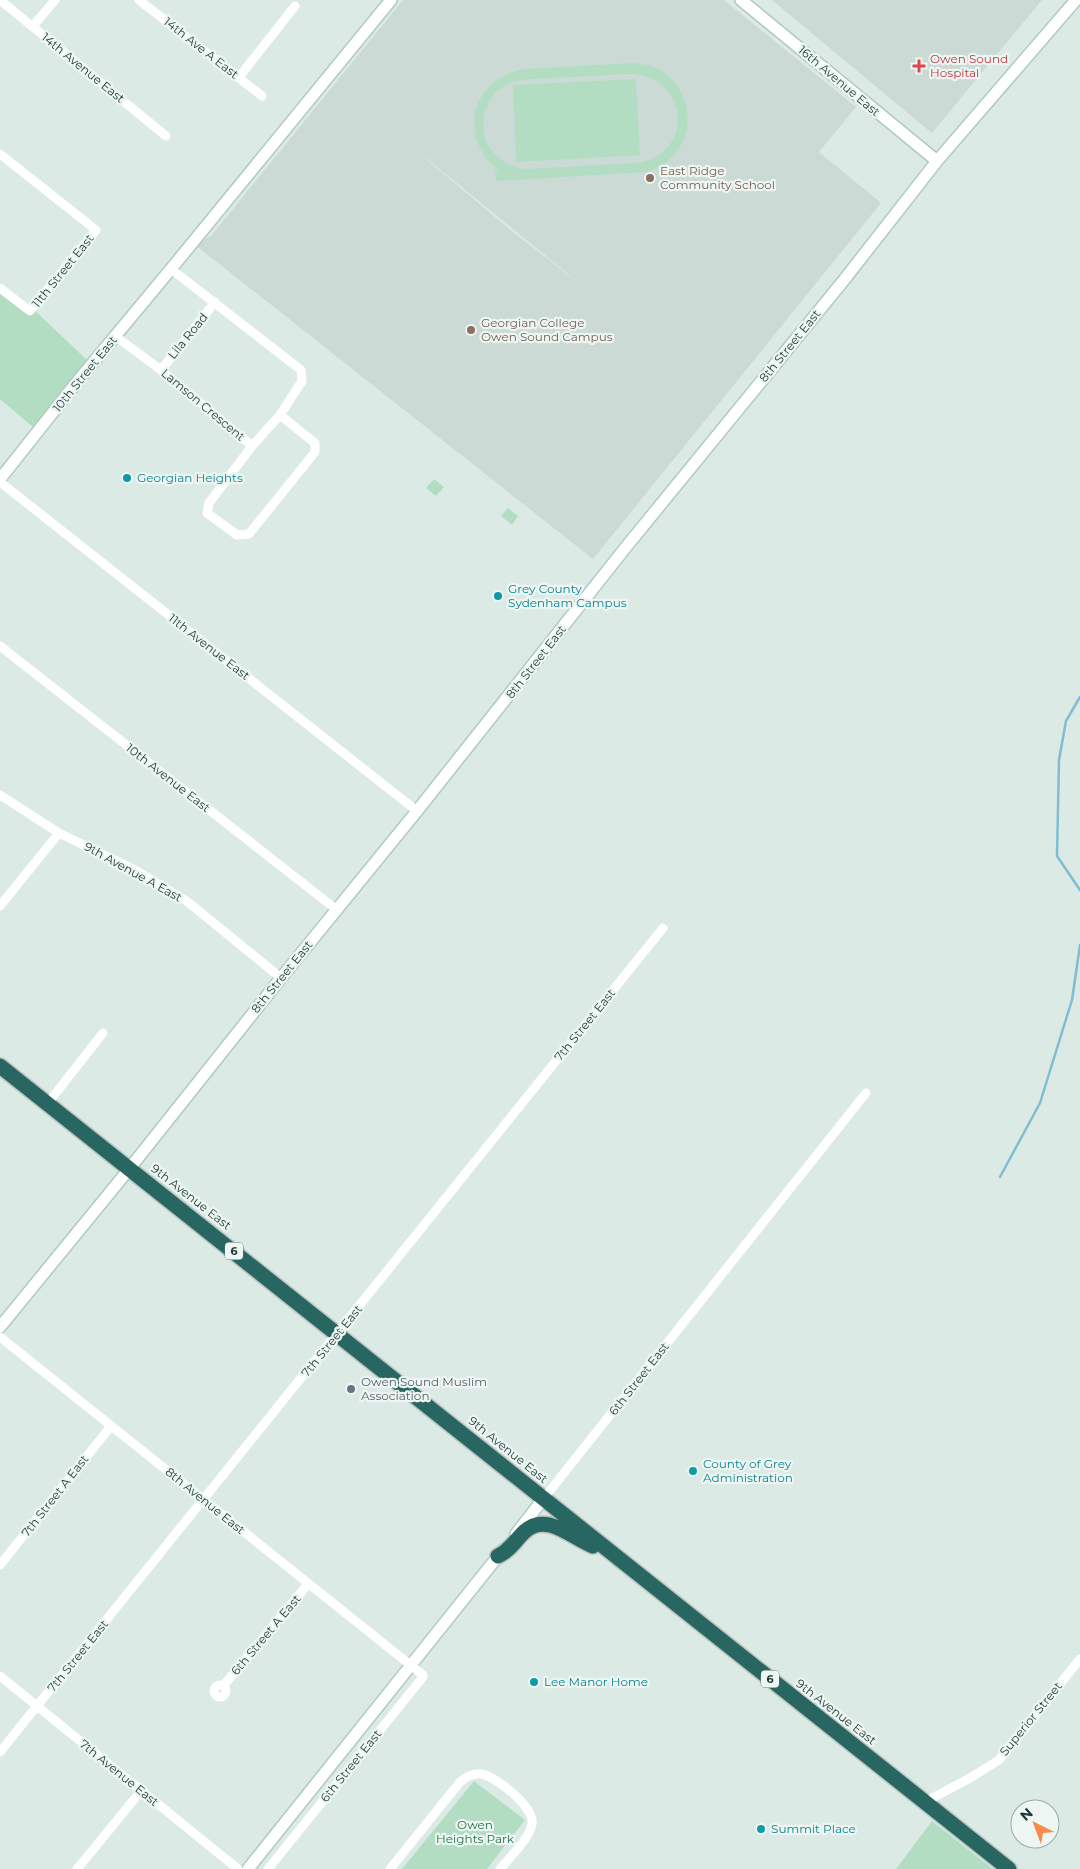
<svg xmlns="http://www.w3.org/2000/svg" width="1080" height="1869" font-family="Montserrat,sans-serif">
  <rect width="100%" height="100%" fill="#dceae5"/>
  <path fill="#cbdad4" fill-rule="evenodd" d="M403 0H724L856 107 819 152 881 203 593 559 194 244 211 236ZM425 158H426L584 287 513 232Z
    M772 0H1042L932 133Z"/>
  <path fill="#b3ddc3" fill-rule="evenodd" d="M632 63C637 64 643 64 648 65 687 76 701 127 673 156 666 164 656 168 647 172L496 181 495 172 499 171C457 137 470 80 524 69ZM629 74C689 74 696 153 638 163L525 169C508 166 493 157 486 141 478 117 489 89 514 82 526 78 540 79 552 78 578 77 603 75 629 74Z
    M636 79 640 155 516 162 513 85Z
    M0 283 29 305 87 360 33 427 0 399Z
    M434 479 444 487 436 496 426 488Z
    M508 508 518 516 512 525 501 516Z
    M474 1781 525 1820 487 1869H402Z
    M932 1821 993 1869H896Z"/>
  <g fill="none" stroke-linecap="round" stroke-linejoin="round">
    <path stroke="#80bdd3" stroke-width="2.5" d="M1080 697 1066 721 1059 760 1057 856 1080 890
      M1000 1177 1040 1103 1072 1000 1080 945"/>
    <g stroke="#afcac3" stroke-width="14">
      <path id="secondary" d="M741 0 937 161
        M0 479 77 382 171 269 391 0
        M0 1327 130 1168 281 978 417 811 626 547 844 280 937 161 1076 0
        M516 1534 544 1498
        M248 1869 503 1550"/>
    </g>
    <g stroke="#bcc4c2" stroke-width="18">
      <path id="highway" d="M0 1066 1009 1869
        M498 1556C509 1551 515 1541 524 1532 546 1511 572 1538 593 1546"/>
    </g>
    <path stroke="#fff" stroke-width="9" d="M0 0 166 136
      M139 0 262 96
      M33 26 55 0
      M239 77 295 6
      M0 154 96 230 30 311 0 288
      M171 269 301 370 302 381 280 415 252 446 209 503 207 513 237 535 249 534 315 452V443L280 415
      M115 336 161 370 252 446
      M161 370 215 302
      M0 482 417 811
      M0 646 337 910
      M0 795 59 833 137 871 188 902 281 978
      M0 906 59 833
      M48 1103 103 1033
      M0 1337 423 1675V1677L268 1869
      M544 1498 866 1093
      M0 1565 111 1426
      M0 1676 238 1869
      M214 1691a6 6 0 1 1 12 0a6 6 0 1 1-12 0Z
      M224 1685 308 1584
      M0 1752 663 928
      M925 1802 970 1778 999 1760 1080 1659
      M77 1869 141 1791
      M390 1869 460 1782C466 1777 473 1773 482 1774 497 1777 535 1808 532 1824 530 1838 509 1858 500 1869"/>
    <use href="#secondary" stroke="#fff" stroke-width="11"/>
    <use href="#highway" stroke="#286761" stroke-width="15"/>
  </g>
  <path fill="#e0444e" stroke="#edf6f3" stroke-width="2" d="M916.5 58.5h5v5h5v5h-5v5h-5v-5h-5v-5h5z"/>
  <g fill="#8d6e63" stroke="#edf6f3" stroke-width="2">
    <circle cx="650" cy="178" r="5"/>
    <circle cx="471" cy="330" r="5"/>
  </g>
  <g fill="#0f9aa8" stroke="#edf6f3" stroke-width="2">
    <circle cx="127" cy="478" r="5"/>
    <circle cx="498" cy="596" r="5"/>
    <circle cx="693" cy="1471" r="5"/>
    <circle cx="534" cy="1682" r="5"/>
    <circle cx="761" cy="1829" r="5"/>
  </g>
  <circle fill="#6b7280" stroke="#edf6f3" stroke-width="2" cx="351" cy="1389" r="5"/>
  <g text-anchor="middle" stroke-width="4.5" stroke-linejoin="round" paint-order="stroke">
    <g fill="#edf6f3" stroke="#5c726e" stroke-width="1">
      <rect x="225" y="1242.5" width="18" height="17" rx="4"/>
      <rect x="761" y="1670.5" width="18" height="17" rx="4"/>
    </g>
    <g font-size="11" font-weight="bold" fill="#1e3a35">
      <text x="234" y="1255">6</text>
      <text x="770" y="1683">6</text>
    </g>
    <g font-size="12" fill="#1e3a35" stroke="#edf6f3">
      <text transform="translate(201 48) rotate(38)" y="4">14th Ave A East</text>
      <text transform="translate(83 68) rotate(39)" y="4">14th Avenue East</text>
      <text transform="translate(839 81) rotate(40)" y="4">16th Avenue East</text>
      <text transform="translate(63 271) rotate(-51)" y="4">11th Street East</text>
      <text transform="translate(188 336) rotate(-51)" y="4">Lila Road</text>
      <text transform="translate(790 346) rotate(-51)" y="4">8th Street East</text>
      <text transform="translate(85 374) rotate(-51)" y="4">10th Street East</text>
      <text transform="translate(203 405) rotate(40)" y="4">Lamson Crescent</text>
      <text transform="translate(209 647) rotate(38)" y="4">11th Avenue East</text>
      <text transform="translate(536 662) rotate(-52)" y="4">8th Street East</text>
      <text transform="translate(168 778) rotate(38)" y="4">10th Avenue East</text>
      <text transform="translate(133 872) rotate(29)" y="4">9th Avenue A East</text>
      <text transform="translate(282 977) rotate(-51)" y="4">8th Street East</text>
      <text transform="translate(585 1025) rotate(-51)" y="4">7th Street East</text>
      <text transform="translate(191 1197) rotate(38)" y="4">9th Avenue East</text>
      <text transform="translate(332 1341) rotate(-51)" y="4">7th Street East</text>
      <text transform="translate(639 1379) rotate(-52)" y="4">6th Street East</text>
      <text transform="translate(508 1450) rotate(39)" y="4">9th Avenue East</text>
      <text transform="translate(55 1496) rotate(-52)" y="4">7th Street A East</text>
      <text transform="translate(205 1501) rotate(39)" y="4">8th Avenue East</text>
      <text transform="translate(266 1635) rotate(-50)" y="4">6th Street A East</text>
      <text transform="translate(78 1656) rotate(-51)" y="4">7th Street East</text>
      <text transform="translate(836 1712) rotate(38)" y="4">9th Avenue East</text>
      <text transform="translate(1031 1719) rotate(-51)" y="4">Superior Street</text>
      <text transform="translate(351 1766) rotate(-51)" y="4">6th Street East</text>
      <text transform="translate(119 1773) rotate(39)" y="4">7th Avenue East</text>
    </g>
    <g font-size="12" fill="#be3a42" stroke="#edf6f3" text-anchor="start">
      <text x="930" y="63">Owen Sound<tspan x="930" dy="14">Hospital</tspan></text>
    </g>
    <g font-size="12" fill="#785e54" stroke="#edf6f3" text-anchor="start">
      <text x="660" y="175">East Ridge<tspan x="660" dy="14">Community School</tspan></text>
      <text x="481" y="327">Georgian College<tspan x="481" dy="14">Owen Sound Campus</tspan></text>
    </g>
    <g font-size="12" fill="#0d838f" stroke="#edf6f3" text-anchor="start">
      <text x="137" y="482">Georgian Heights</text>
      <text x="508" y="593">Grey County<tspan x="508" dy="14">Sydenham Campus</tspan></text>
      <text x="703" y="1468">County of Grey<tspan x="703" dy="14">Administration</tspan></text>
      <text x="544" y="1686">Lee Manor Home</text>
      <text x="771" y="1833">Summit Place</text>
    </g>
    <g font-size="12" fill="#5b616d" stroke="#edf6f3" text-anchor="start">
      <text x="361" y="1386">Owen Sound Muslim<tspan x="361" dy="14">Association</tspan></text>
    </g>
    <g font-size="12" fill="#26724c" stroke="#edf6f3">
      <text x="475" y="1829">Owen<tspan x="475" dy="14">Heights Park</tspan></text>
    </g>
  </g>
  <g transform="translate(1035 1824) rotate(318)"><circle r="24" fill="#edf6f3" stroke="#9aaba7"/>
  <path d="M0-4L9 19L0 12L-9 19Z" fill="#fa894a"/>
  <text y="-8" font-size="14" font-weight="bold" text-anchor="middle" fill="#1e3a35">N</text>
  </g>
</svg>
